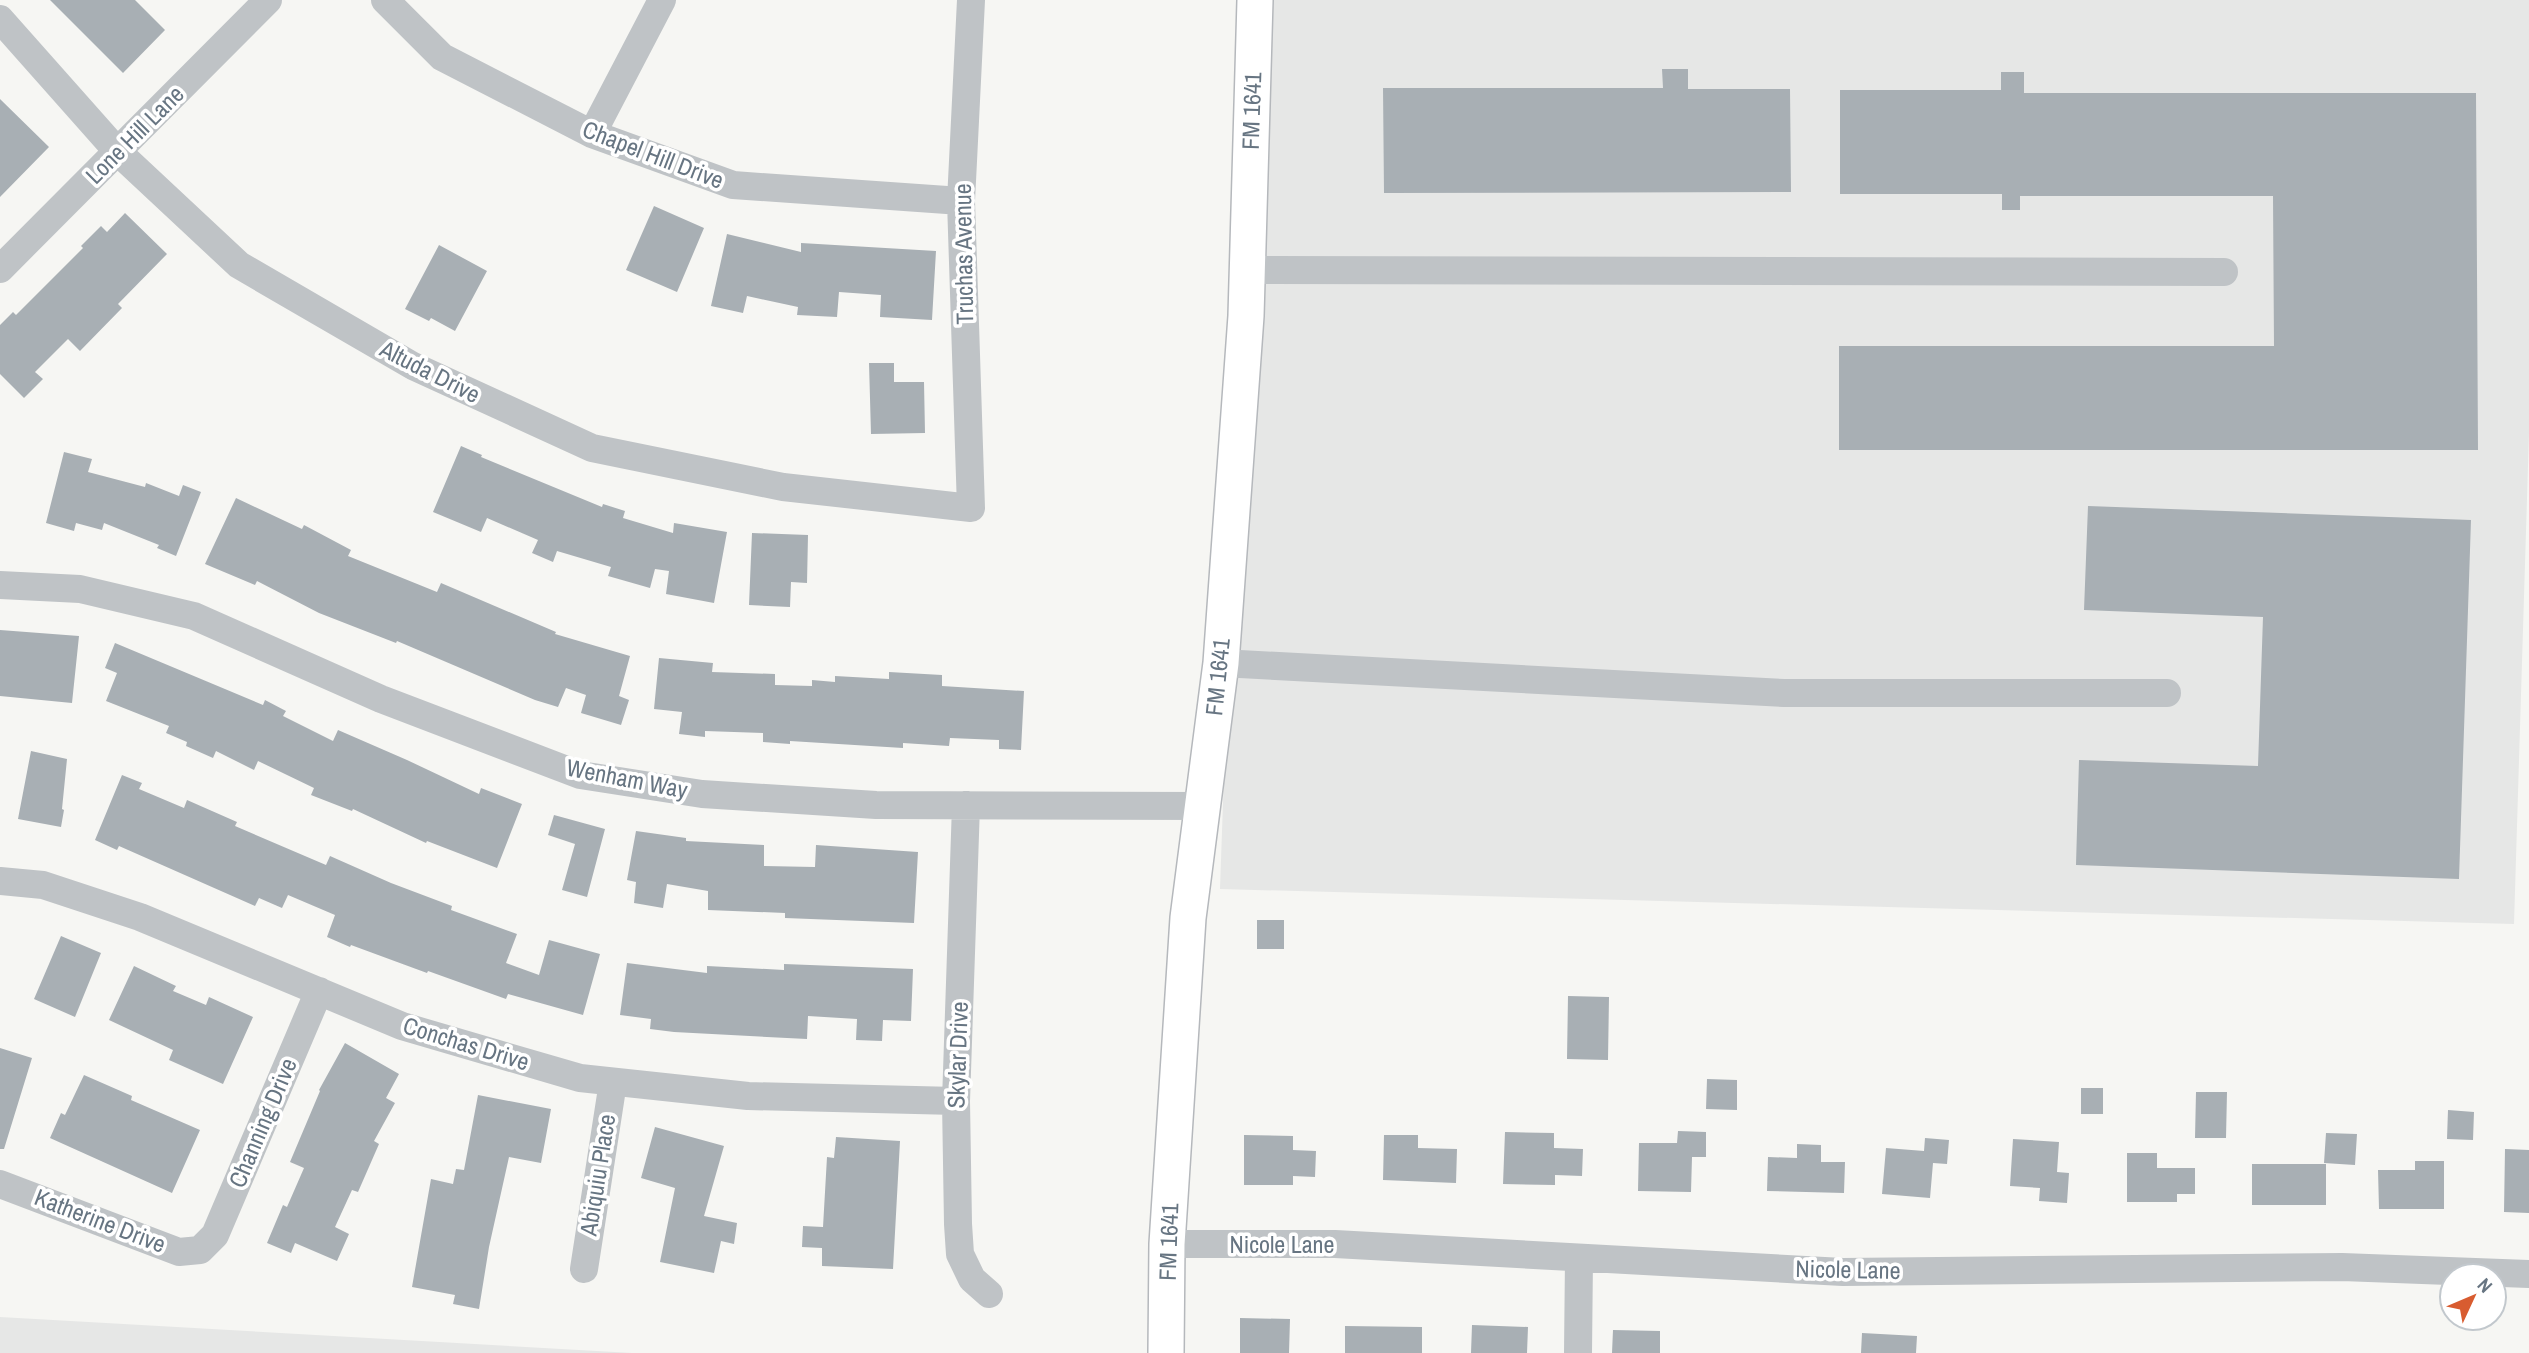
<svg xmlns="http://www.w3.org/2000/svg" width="2529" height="1353" font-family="'Archivo Narrow',sans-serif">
  <rect width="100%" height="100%" fill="#f6f6f3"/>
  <path fill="#e6e7e6" d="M1251 0H2529V433L2514 924 1220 889Z
    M0 1317 632 1353H0Z"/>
  <path fill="#a8afb4" d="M50 0H135L165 30 123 73Z
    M1662 69H1688V89H1790L1791 192 1384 193 1383 88H1663Z
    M2001 72H2024V93H2476L2478 450H1839V346H2274L2273 196H2020V210H2002V194H1840V90H2001Z
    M0 99 49 147 0 197Z
    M654 206 704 228 677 292 626 270Z
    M125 213 167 254 118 304 122 308 80 351 68 339 35 372 43 379 24 398 0 374V325L13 312 16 315 83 248 81 246 101 226 107 232Z
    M727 234 801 252V243L936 251 932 320 880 317 881 295 839 292 837 317 797 315 798 307 747 296 743 313 711 306Z
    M439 245 487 271 455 331 431 318 429 321 405 309Z
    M869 363H894V382H924L925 433 871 434Z
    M461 446 482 455 481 457 602 507 603 504 625 511 623 518 673 533 674 523 727 532 714 603 666 594 669 571 655 569 650 588 608 576 611 567 557 551 553 562 532 553 538 540 487 518 481 532 433 512Z
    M64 452 92 459 88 472 145 487 146 483 179 496 183 485 201 492 176 556 157 548 159 545 104 523 102 530 76 523 74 531 46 523Z
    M236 498 302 529 304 525 351 550 348 556 437 592 441 583 556 632 555 634 630 656 619 696 629 700 621 725 581 713 586 695 566 688 558 707 535 700 397 641 396 643 319 613 257 581 255 585 205 564Z
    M2088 506 2471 520 2459 879 2076 865 2079 760 2258 766 2263 617 2084 610Z
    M752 533 808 535 807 583 791 582 790 607 749 605Z
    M0 630 79 636 72 703 0 696Z
    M115 643 263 705 265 700 286 711 283 716 333 741 338 730 407 760 479 794 481 788 522 804 497 868 427 841 426 843 353 809 352 811 311 795 314 788 258 761 254 770 216 751 213 758 186 746 187 742 166 733 169 726 106 701 117 673 105 668Z
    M659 658 713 663 712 672 775 674V685L812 686V680L835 682V676L889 679V672L942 675V686L1024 691 1021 750 999 749V740L950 738 949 746 903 743V748L790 741V744L763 742V733L705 731V737L679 734 682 712 654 709Z
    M31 751 67 759 62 809 64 810 61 827 18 819Z
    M122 775 142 783 139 789 184 808 187 800 237 822 235 826 326 865 330 856 391 883 452 906 451 910 517 934 506 963 539 975 549 940 600 954 583 1015 508 994 506 999 428 971 427 973 351 945 350 947 327 937 335 915 288 895 282 908 259 898 255 906 119 846 117 850 95 840Z
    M554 815 605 829 587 897 562 890 575 844 548 835Z
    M636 831 686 838V841L764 845V866L815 867 816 845 918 852 914 923 785 918V913L708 910V891L667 884 663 908 634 903 636 882 627 880Z
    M1257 920H1284V949H1257Z
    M61 936 101 953 75 1017 34 999Z
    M627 963 707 973V966L784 970V964L913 969 911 1021 883 1020 882 1041 856 1040 857 1019 808 1016 807 1039 674 1032 650 1029 651 1019 620 1015Z
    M134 966 176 986 173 991 206 1005 209 997 253 1017 223 1084 169 1060 173 1050 109 1020Z
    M1568 996 1609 997 1608 1060 1567 1059Z
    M345 1043 399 1074 386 1098 395 1103 374 1141 379 1144 358 1192 352 1190 335 1227 349 1234 337 1261 295 1243 291 1253 267 1243 283 1205 287 1207 304 1168 290 1162 320 1091 319 1090Z
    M0 1048 32 1058 4 1149H0Z
    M84 1075 132 1096 131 1100 200 1130 172 1193 50 1138 61 1113 65 1115Z
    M1707 1079 1737 1080V1110L1706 1109Z
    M2081 1088H2103V1114H2081Z
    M2196 1092H2227L2226 1138H2195Z
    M478 1095 551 1109 541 1163 509 1157 489 1247 479 1309 453 1304 455 1295 412 1287 431 1179 453 1184 456 1169 464 1170Z
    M2448 1110 2474 1112 2473 1140 2447 1139Z
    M655 1127 724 1146 704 1216 737 1223 734 1244 721 1241 714 1273 660 1262 675 1188 641 1178Z
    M1678 1131 1706 1132V1157H1692L1691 1192 1638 1191 1639 1143H1677Z
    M1505 1132 1554 1133V1148L1583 1149 1582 1176 1555 1175V1185L1503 1184Z
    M2326 1133 2357 1134 2355 1165 2324 1163Z
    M1244 1135 1293 1136V1150L1316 1151 1315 1177 1293 1176V1185H1244Z
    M1384 1135H1418V1148L1457 1149 1456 1183 1383 1180Z
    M836 1137 900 1141 893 1269 822 1266V1248L802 1247 803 1226 823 1227 827 1157 834 1158Z
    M1925 1138 1949 1140 1947 1164 1933 1163 1930 1198 1882 1194 1886 1148 1924 1151Z
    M2013 1139 2059 1142 2057 1172 2069 1173 2067 1203 2039 1201 2040 1188 2010 1186Z
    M1797 1144 1821 1145V1162H1845L1844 1193 1767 1191 1768 1157 1797 1158Z
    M2505 1149 2529 1150V1213L2504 1212Z
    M2127 1153H2157V1168H2195V1194H2177V1202H2127Z
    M2415 1161H2444V1209H2379L2378 1170H2415Z
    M2252 1164H2326V1205H2252Z
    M1240 1318 1290 1319 1289 1353H1240Z
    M1472 1325 1528 1327 1527 1353H1471Z
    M1345 1326 1422 1327V1353H1345Z
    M1613 1330 1660 1331V1353H1612Z
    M1862 1333 1917 1336 1916 1353H1861Z"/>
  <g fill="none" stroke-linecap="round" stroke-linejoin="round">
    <g stroke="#b5b8bc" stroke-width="38">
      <path id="major" d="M1166 1353 1167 1244 1188 918 1221 663 1246 316 1255 0"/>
    </g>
    <path stroke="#bfc3c6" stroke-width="28" d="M385 0 442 57 592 134 733 185 961 201
      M0 19 118 152 239 265 413 366 592 448 783 487 971 508 961 201 971 0
      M592 134 662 0
      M0 269 268 0
      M1247 270 2224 272
      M0 585 80 589 194 616 381 699 580 775 702 794 876 805 1202 806
      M1221 663 1784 693H2167
      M966 805 956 1101 958 1224 960 1254 972 1279 989 1294
      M0 881 43 885 140 917 402 1026 580 1078 748 1096 956 1101
      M0 1184 179 1252 200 1250 215 1235 319 991
      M1167 1244H1335L1843 1272 2342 1267 2529 1274
      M584 1269 613 1082
      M1578 1353 1579 1258"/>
    <use href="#major" stroke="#fff" stroke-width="35"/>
  </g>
  <g text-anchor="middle" stroke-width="7" stroke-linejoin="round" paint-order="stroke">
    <g font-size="24" fill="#677582" stroke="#fff">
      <text transform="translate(1252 111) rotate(-88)" y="8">FM 1641</text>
      <text transform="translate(135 135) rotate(-45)" y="8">Lone Hill Lane</text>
      <text transform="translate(653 155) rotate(21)" y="8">Chapel Hill Drive</text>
      <text transform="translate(964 254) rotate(-91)" y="8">Truchas Avenue</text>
      <text transform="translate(430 372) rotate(27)" y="8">Altuda Drive</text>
      <text transform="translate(1218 677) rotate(-84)" y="8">FM 1641</text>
      <text transform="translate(627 779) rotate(11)" y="8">Wenham Way</text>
      <text transform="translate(466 1044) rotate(17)" y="8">Conchas Drive</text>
      <text transform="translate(958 1055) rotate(-88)" y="8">Skylar Drive</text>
      <text transform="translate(263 1123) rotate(-67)" y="8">Channing Drive</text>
      <text transform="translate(598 1175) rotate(-81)" y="8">Abiquiu Place</text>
      <text transform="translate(100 1221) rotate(21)" y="8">Katherine Drive</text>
      <text transform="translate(1169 1242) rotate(-88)" y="8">FM 1641</text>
      <text x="1282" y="1253">Nicole Lane</text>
      <text transform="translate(1848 1270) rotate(1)" y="8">Nicole Lane</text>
    </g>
  </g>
  <g transform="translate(2473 1297) rotate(46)"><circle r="33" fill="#ffffff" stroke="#c2c8cd" stroke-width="2"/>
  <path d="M0-5L12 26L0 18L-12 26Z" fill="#d85c30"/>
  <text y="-10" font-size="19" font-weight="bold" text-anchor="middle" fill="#677582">N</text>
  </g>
</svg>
